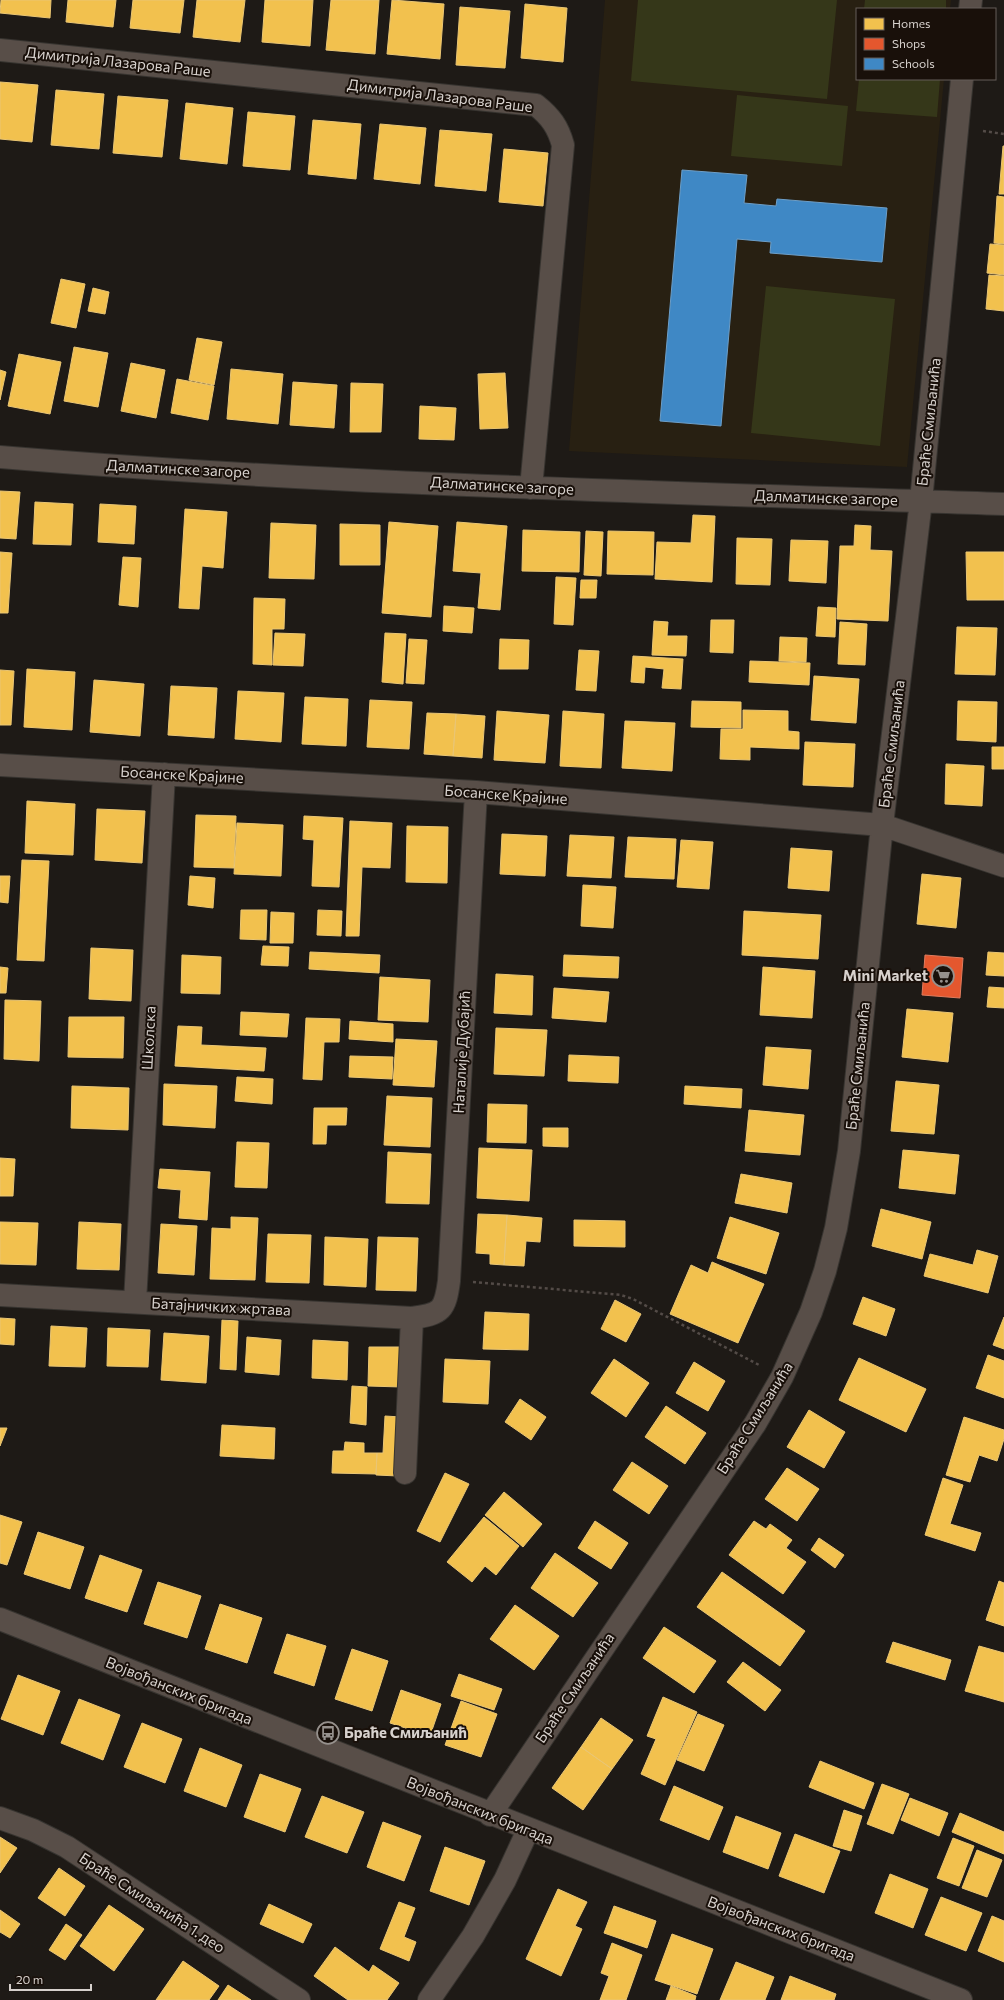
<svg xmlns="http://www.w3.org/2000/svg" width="1004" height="2000" font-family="Commissioner,sans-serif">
  <rect width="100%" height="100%" fill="#1e1a16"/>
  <path fill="#282012" d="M605 0H951L950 9H857V79H944L907 467 569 451Z"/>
  <path fill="#353719" d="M638 0H837L827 99 631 81Z
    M865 0H946V9H864Z
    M859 79H940L937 117 856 111Z
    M737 95 848 106 842 166 731 156Z
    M766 286 895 299 880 446 751 433Z"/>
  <path fill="#f2c14e" stroke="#eac674" d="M1 0H51L50 18 0 13Z
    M68 0H116L113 27 66 22Z
    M133 0H184L180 33 130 28Z
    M197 0H245L240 42 193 37Z
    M265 0H313L310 46 262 42Z
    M331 0H379L375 54 326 50Z
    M392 0 444 4 440 59 387 54Z
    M525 4 567 8 563 62 521 58Z
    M460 7 510 11 505 68 456 65Z
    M0 82 38 85 32 142 0 139Z
    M56 90 104 94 99 149 51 145Z
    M118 96 168 100 162 157 113 153Z
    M186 103 233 108 227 164 180 159Z
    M248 112 295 116 290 170 243 166Z
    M313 120 361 124 356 179 308 174Z
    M380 124 426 128 420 184 374 179Z
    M440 130 492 134 486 191 435 186Z
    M1003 146H1004V194H999Z
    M504 149 548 153 543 206 499 202Z
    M997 196 1004 197V244L994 243Z
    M990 244 1004 245V275L987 273Z
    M989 275 1004 276V311L986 309Z
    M61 279 85 284 76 328 51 323Z
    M93 288 109 292 105 314 88 311Z
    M197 338 222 342 214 385 189 380Z
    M74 347 108 353 98 407 64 401Z
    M19 354 61 362 50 414 8 406Z
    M131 363 165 370 156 418 121 411Z
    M231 369 283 374 278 424 227 419Z
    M0 370 6 372 0 400Z
    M505 373 508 428 480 429 478 374Z
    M177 379 214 386 208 420 171 413Z
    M293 382 337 385 334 428 290 425Z
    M351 383 383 384 381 432H350Z
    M420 406 456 408 454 440 419 439Z
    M0 491 20 492 16 539 0 538Z
    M35 502 73 504 71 545 33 544Z
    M100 504 136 506 134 544 98 542Z
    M185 509 227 512 223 568 202 566 199 609 179 608Z
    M693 515 715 516 712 582 655 579 657 542 691 543Z
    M389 522 438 526 431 617 382 613Z
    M457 522 507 526 500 610 478 608 481 573 453 571Z
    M271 523 316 525 314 579 269 578Z
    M340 524 380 525V565H340Z
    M855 525 871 526 870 550 892 551 888 621 837 619 840 546H854Z
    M523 530 580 532 579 572 522 571Z
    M586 531 603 532 601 576 584 575Z
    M608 531 654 532 653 575 607 574Z
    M737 538 772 539 770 585 736 584Z
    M791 540 828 541 826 583 789 581Z
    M0 552 12 553 8 613H0Z
    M966 552H1004V600H967Z
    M123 557 141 558 138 607 119 605Z
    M556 577 576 578 573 625 554 624Z
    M581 580H597L596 598H580Z
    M254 598 285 599 284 629H272V665L253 664Z
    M444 606 474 608 472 633 443 631Z
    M818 607 836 608 835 637 816 636Z
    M711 620H734L733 653 710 652Z
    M654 621 668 622 667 636H687L686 656 652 655Z
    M840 622 867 624 865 665 838 664Z
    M957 627 997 628 995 675 955 674Z
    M275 633 305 634 303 666 273 665Z
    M385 633 406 634 403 684 382 682Z
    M780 637 807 638 806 662 779 661Z
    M409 639 427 640 424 684 406 683Z
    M500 639 529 640 528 669H499Z
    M579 650 599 651 596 691 576 690Z
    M633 656 683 659 681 689 662 688 664 669 645 667 644 683 631 682Z
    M750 661 810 663 809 685 749 682Z
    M27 669 75 672 72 730 24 727Z
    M0 670 14 671 11 725H0Z
    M814 676 859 679 856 723 811 720Z
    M94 680 144 684 140 736 90 732Z
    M171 686 217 688 214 738 168 735Z
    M238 691 284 693 281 742 235 739Z
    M305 697 348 699 346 746 302 744Z
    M370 700 412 702 409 749 367 747Z
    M692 701 741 702V728L691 727Z
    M958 701 997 702 996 742 957 740Z
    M743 710 788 711V731L799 732V749L750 747V760L720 759 721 729H743Z
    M497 711 549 715 545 763 494 760Z
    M563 711 604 714 601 768 560 766Z
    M427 713 456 714 453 756 424 754Z
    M456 714 485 716 482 758 453 756Z
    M625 721 675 723 672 771 622 768Z
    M805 742 855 744 853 787 803 785Z
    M992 747H1004V769H992Z
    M946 764 984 766 982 806 945 804Z
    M27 801 75 804 73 855 25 853Z
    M97 809 145 811 142 863 95 860Z
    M196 815 236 816 234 868 194 867Z
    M304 816 343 818 339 887 312 886 314 840 303 839Z
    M350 821 392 823 390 868 362 867 359 936H346Z
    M237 823 283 825 281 876 234 874Z
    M407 826 448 827 447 883 406 882Z
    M502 834 547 836 545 876 500 874Z
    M570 835 614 837 611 878 567 876Z
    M628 837 676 839 674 879 625 877Z
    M681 840 713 842 709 889 677 887Z
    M791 848 832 851 829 891 788 888Z
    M22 860 49 861 44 961 17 960Z
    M922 874 961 878 956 928 917 924Z
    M0 876H10L8 903 0 902Z
    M190 876 215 878 213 908 188 905Z
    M583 885 616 887 613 928 581 926Z
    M241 910H267L266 940 240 939Z
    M318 910 342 911 341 936 317 935Z
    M744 911 821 915 818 959 742 955Z
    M271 912 294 913 293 943H270Z
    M263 946 289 947 288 966 261 965Z
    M91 948 133 950 131 1001 89 999Z
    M310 952 380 955 379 973 309 969Z
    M988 952 1004 953V976L986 975Z
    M182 955 221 957 220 994 181 993Z
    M564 955 619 957 618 978 563 976Z
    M0 967 8 968 6 993H0Z
    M763 967 815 971 812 1018 760 1015Z
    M496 974 533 976 532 1015 494 1013Z
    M380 977 430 980 428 1022 378 1020Z
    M989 987 1004 988V1008L987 1007Z
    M554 988 609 992 606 1022 552 1018Z
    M5 1000 41 1001 39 1061 4 1059Z
    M907 1009 953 1013 948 1062 902 1057Z
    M241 1012 289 1014 287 1037 240 1035Z
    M69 1017H124L123 1058 68 1057Z
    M306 1018 340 1019 339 1042H324L322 1080 303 1079Z
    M350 1021 393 1024V1042L349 1039Z
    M178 1026 202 1027 201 1045 266 1048 264 1071 175 1066Z
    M496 1028 547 1030 544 1076 494 1074Z
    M396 1039 437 1041 434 1087 393 1085Z
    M766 1047 811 1050 808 1089 763 1085Z
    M569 1055 619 1057 618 1083 568 1081Z
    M350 1056 393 1057 392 1079 349 1077Z
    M237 1077 273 1079 272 1104 235 1101Z
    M896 1081 939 1085 934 1134 891 1131Z
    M164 1084 217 1086 215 1128 163 1125Z
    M72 1086 129 1088 128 1130 71 1128Z
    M685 1086 742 1089 741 1108 684 1104Z
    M387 1096 432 1098 430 1147 384 1145Z
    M488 1104 527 1105 526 1143 487 1142Z
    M314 1108H347L346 1125H327L326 1144H313Z
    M749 1110 804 1115 800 1155 745 1151Z
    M543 1128H568V1147L543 1146Z
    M237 1142 269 1143 267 1188 235 1187Z
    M479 1148 532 1150 529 1201 477 1198Z
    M903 1150 959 1155 955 1194 899 1188Z
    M388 1152 431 1154 429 1204 386 1203Z
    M0 1158 15 1159 13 1196H0Z
    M160 1169 210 1172 207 1220 179 1218 181 1190 158 1188Z
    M741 1174 792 1183 787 1213 735 1203Z
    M881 1209 931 1222 922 1259 872 1246Z
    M478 1214 507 1215 504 1265 490 1264V1254L476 1253Z
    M507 1215 542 1218 540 1242 526 1241 524 1266 504 1265Z
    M231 1217 258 1218 255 1280 210 1279 212 1228 231 1229Z
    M730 1217 779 1233 766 1274 717 1258Z
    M574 1220 625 1221V1247L574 1246Z
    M0 1222 38 1223 36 1265 0 1264Z
    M79 1222 121 1224 119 1270 77 1269Z
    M161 1224 197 1226 194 1275 158 1273Z
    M268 1234 311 1235 309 1283 266 1282Z
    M325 1237 368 1239 366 1287 324 1285Z
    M378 1237 418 1238 416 1291 376 1290Z
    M977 1250 998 1256 988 1293 924 1276 930 1254 973 1265Z
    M712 1262 764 1284 738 1343 670 1314 691 1265 708 1273Z
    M863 1297 895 1309 886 1336 853 1324Z
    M615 1300 641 1314 626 1342 601 1329Z
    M485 1312 529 1314 528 1350 483 1349Z
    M1004 1317V1349L993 1345Z
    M0 1318 15 1319 14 1345 0 1344Z
    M222 1320 238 1321 236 1370 220 1369Z
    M51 1326 87 1328 85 1367 49 1366Z
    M108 1328 150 1330 148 1367 107 1366Z
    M164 1333 209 1336 206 1383 161 1380Z
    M247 1337 281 1340 279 1375 245 1372Z
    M313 1340 348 1342 347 1380 312 1378Z
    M369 1347H402L401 1387 368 1386Z
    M988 1355 1004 1361V1398L976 1388Z
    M859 1358 926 1389 906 1432 839 1400Z
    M445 1359 490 1361 488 1404 443 1402Z
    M614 1359 649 1383 626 1417 591 1393Z
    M694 1362 725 1381 708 1411 676 1393Z
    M352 1386 367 1387 366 1425 350 1423Z
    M520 1399 546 1417 531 1440 505 1422Z
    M666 1406 706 1433 685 1464 645 1437Z
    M809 1410 845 1432 824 1468 787 1447Z
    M385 1416 401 1417 398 1476 376 1475 377 1453H383Z
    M964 1417 1004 1430V1439L997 1461 979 1455 970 1482 946 1475Z
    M222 1425 275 1428 274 1459 220 1456Z
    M0 1428H7L0 1446Z
    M345 1442 364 1443V1453H377L376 1474 332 1473 333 1451H344Z
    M632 1462 668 1486 649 1514 613 1490Z
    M787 1468 819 1489 797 1521 765 1499Z
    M445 1473 469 1484 440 1542 417 1531Z
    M943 1478 963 1485 950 1524 981 1533 975 1551 925 1535Z
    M504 1492 542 1524 523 1547 485 1515Z
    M0 1515 22 1522 7 1565 0 1563Z
    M484 1517 519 1546 496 1575 485 1566 472 1582 447 1562Z
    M595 1521 628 1543 611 1569 578 1548Z
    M754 1521 766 1529 770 1524 792 1540 786 1548 806 1562 783 1594 729 1555Z
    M38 1532 84 1547 70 1589 24 1574Z
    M819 1538 844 1555 835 1568 811 1550Z
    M555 1553 598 1583 573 1617 531 1588Z
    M100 1555 142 1570 127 1612 85 1598Z
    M722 1572 805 1631 780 1666 697 1607Z
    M999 1581 1004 1583V1626L986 1620Z
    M158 1582 201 1596 187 1638 144 1624Z
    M220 1604 262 1618 247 1663 205 1649Z
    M515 1605 559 1636 534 1670 490 1639Z
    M664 1627 716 1661 694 1693 643 1658Z
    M287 1634 326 1646 314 1686 274 1673Z
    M893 1642 951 1660 945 1680 886 1662Z
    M979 1646 1004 1653V1702L965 1691Z
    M352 1649 388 1661 372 1711 335 1699Z
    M743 1662 781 1690 765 1711 727 1682Z
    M459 1674 502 1689 494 1710 451 1696Z
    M18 1675 60 1691 43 1735 1 1719Z
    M401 1690 441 1704 430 1736 390 1723Z
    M663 1697 697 1712 665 1785 641 1774 656 1739 647 1736Z
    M79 1699 120 1715 103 1760 61 1743Z
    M461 1701 497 1714 481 1757 445 1745Z
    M698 1714 724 1725 704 1771 677 1760Z
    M601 1718 633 1740 612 1769 581 1747Z
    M142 1723 182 1739 165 1783 124 1767Z
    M581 1747 612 1769 583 1810 552 1788Z
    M200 1748 242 1765 226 1807 184 1791Z
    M820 1761 874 1783 864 1809 809 1787Z
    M260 1774 301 1789 285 1832 244 1817Z
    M882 1784 909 1794 893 1834 867 1824Z
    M674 1786 723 1807 709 1840 660 1820Z
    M322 1796 364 1812 347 1853 305 1837Z
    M910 1798 948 1813 939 1836 901 1820Z
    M844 1810 862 1816 851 1851 833 1846Z
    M960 1813 1004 1832V1854L952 1832Z
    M736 1816 781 1833 768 1869 723 1852Z
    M383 1822 421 1836 404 1881 367 1867Z
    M795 1834 840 1851 824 1893 779 1876Z
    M0 1837 17 1848 0 1873Z
    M953 1838 974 1846 959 1886 937 1878Z
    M445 1847 485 1861 469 1905 430 1891Z
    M977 1850 1002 1860 987 1897 962 1888Z
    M59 1868 85 1886 65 1916 38 1898Z
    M890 1874 928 1889 913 1928 875 1913Z
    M558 1889 587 1902 575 1926 582 1929 561 1976 526 1959Z
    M941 1897 982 1913 966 1951 925 1935Z
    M399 1902 415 1908 404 1937 416 1942 409 1961 380 1949Z
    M269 1904 312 1924 303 1943 260 1924Z
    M109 1905 144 1929 114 1971 80 1946Z
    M614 1906 656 1921 647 1948 604 1933Z
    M0 1910 20 1924 10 1938 0 1932Z
    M992 1916 1004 1921V1962L978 1951Z
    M66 1924 82 1935 65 1960 49 1950Z
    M672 1934 713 1949 697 1994 655 1980Z
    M612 1943 642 1955 626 2000H600L609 1976 601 1973Z
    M335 1947 369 1972 373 1965 399 1983 387 2000H348L314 1976Z
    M183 1961 219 1986 209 2000H156Z
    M736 1962 774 1977 765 2000H720Z
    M790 1976 836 1994 834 2000H781Z
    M228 1985 251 2000H218Z
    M671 1986 696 1996 695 2000H666Z"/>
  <path fill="#e4572e" stroke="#e07c5e" d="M925 955 963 958 960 998 922 995Z"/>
  <path fill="#3f88c5" stroke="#6d9ec7" d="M682 170 747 175 744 203 776 206 777 199 887 208 882 262 770 253 771 242 737 239 721 426 660 421Z"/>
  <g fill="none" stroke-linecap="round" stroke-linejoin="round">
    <g stroke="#373430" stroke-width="24">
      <path id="minor" d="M970 9 971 0
        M0 50 536 105C551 117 558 127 563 145L531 488
        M0 457C334 485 669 492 1004 504
        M0 765 476 792 882 825 1004 866
        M0 1295 412 1318C442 1314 445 1310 449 1281L476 792
        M135 1302 164 774
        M405 1473 412 1318
        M0 1619 961 2000
        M490 1815 755 1424 782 1377 811 1312 825 1271 836 1228 849 1151 882 825 921 501 962 79
        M0 1818 33 1830 67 1847 299 2000
        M429 2000 473 1936 505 1880 528 1830"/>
    </g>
    <path stroke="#534b47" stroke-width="2.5" stroke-dasharray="3 3" stroke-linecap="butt" d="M983 131 1004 134
      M473 1282 621 1295 633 1299 761 1366"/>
    <use href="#minor" stroke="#584e48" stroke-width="22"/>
  </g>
  <defs>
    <g id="supermarket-ring" transform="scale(1.15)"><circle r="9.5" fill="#19100a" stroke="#96918d" stroke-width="1.5"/><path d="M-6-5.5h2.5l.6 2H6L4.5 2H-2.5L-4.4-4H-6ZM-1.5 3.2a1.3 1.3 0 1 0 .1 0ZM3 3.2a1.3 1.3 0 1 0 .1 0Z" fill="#96918d"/></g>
    <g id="bus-ring" transform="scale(1.15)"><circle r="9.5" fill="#19100a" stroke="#96918d" stroke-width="1.5"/><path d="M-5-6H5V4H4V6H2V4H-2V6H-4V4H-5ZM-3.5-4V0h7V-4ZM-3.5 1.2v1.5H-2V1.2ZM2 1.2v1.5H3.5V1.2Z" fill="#96918d"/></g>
  </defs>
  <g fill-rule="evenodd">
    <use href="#supermarket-ring" x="943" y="976"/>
    <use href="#bus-ring" x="328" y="1733"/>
  </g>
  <g text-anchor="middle" stroke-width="4" stroke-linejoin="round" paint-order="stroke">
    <g font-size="15" fill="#d7d1cd" stroke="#19100a">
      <text transform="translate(118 62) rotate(6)" y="5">Димитрија Лазарова Раше</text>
      <text transform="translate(440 96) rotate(7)" y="5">Димитрија Лазарова Раше</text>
      <text transform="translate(929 422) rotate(-84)" y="5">Браће Смиљанића</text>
      <text transform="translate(178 469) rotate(3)" y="5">Далматинске загоре</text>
      <text transform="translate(502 486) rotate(3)" y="5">Далматинске загоре</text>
      <text transform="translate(826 498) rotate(2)" y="5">Далматинске загоре</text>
      <text transform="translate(892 744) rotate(-83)" y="5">Браће Смиљанића</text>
      <text transform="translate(182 775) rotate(3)" y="5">Босанске Крајине</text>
      <text transform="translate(506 795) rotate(4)" y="5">Босанске Крајине</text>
      <text transform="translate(149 1038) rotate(-87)" y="5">Школска</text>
      <text transform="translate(462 1052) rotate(-87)" y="5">Наталије Дубајић</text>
      <text transform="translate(858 1066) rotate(-84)" y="5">Браће Смиљанића</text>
      <text transform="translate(221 1307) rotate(3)" y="5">Батајничких жртава</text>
      <text transform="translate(755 1418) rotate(-58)" y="5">Браће Смиљанића</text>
      <text transform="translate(575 1688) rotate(-56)" y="5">Браће Смиљанића</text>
      <text transform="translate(179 1691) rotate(22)" y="5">Војвођанских бригада</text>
      <text transform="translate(480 1811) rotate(22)" y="5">Војвођанских бригада</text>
      <text transform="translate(152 1903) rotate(33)" y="5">Браће Смиљанића 1. део</text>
      <text transform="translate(781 1929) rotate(21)" y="5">Војвођанских бригада</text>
    </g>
    <g font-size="15" font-weight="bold" fill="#d7d1cd" stroke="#19100a" text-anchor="end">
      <text x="928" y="981">Mini Market</text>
      <text x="344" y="1738" text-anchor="start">Браће Смиљанић</text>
    </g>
  </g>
  <rect x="856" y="8" width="140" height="72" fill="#19100a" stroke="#655d58"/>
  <rect x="864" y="18" width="20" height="12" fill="#f2c14e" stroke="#655d58"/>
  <text x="892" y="28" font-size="12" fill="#d7d1cd">Homes</text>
  <rect x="864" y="38" width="20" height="12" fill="#e4572e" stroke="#655d58"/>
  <text x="892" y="48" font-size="12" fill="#d7d1cd">Shops</text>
  <rect x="864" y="58" width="20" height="12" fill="#3f88c5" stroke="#655d58"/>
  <text x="892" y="68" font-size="12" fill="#d7d1cd">Schools</text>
  <path d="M10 1984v6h81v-6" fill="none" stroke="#d7d1cd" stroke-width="2"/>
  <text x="16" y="1984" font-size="12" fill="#d7d1cd" stroke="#19100a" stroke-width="3" paint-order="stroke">20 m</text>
</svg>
